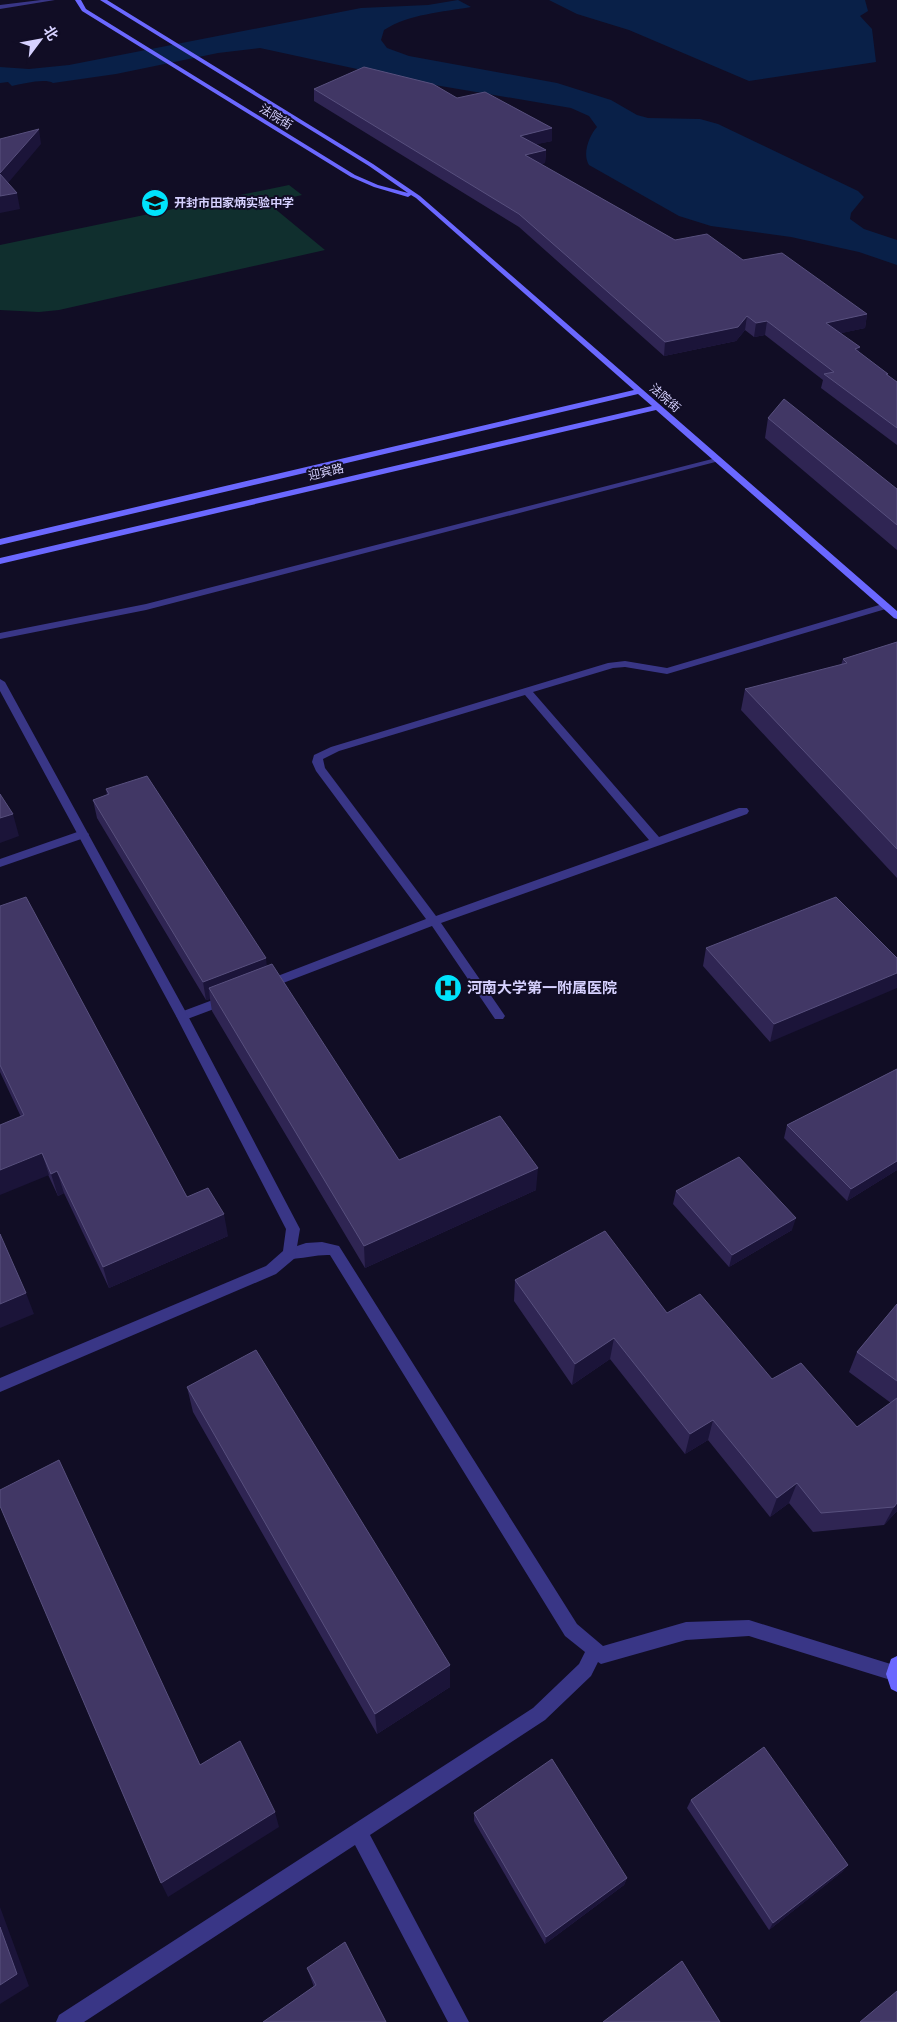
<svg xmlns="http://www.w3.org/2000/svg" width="897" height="2022" font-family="Barlow,'Noto Sans SC',sans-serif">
  <rect width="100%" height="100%" fill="#110d25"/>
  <path fill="#102f2e" d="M289 185 302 195 268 203 325 250 59 310 39 312 0 310V245Z"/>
  <path fill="#092048" d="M458 0 471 7C443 12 409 14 384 30L381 40 387 48 409 56 557 83 611 100 637 115 648 118 700 119 718 124 858 191 864 197 851 213 850 219 864 229 897 240V265L859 252 791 237 711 226 679 216 589 165C582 154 589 136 597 127L589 116 571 108 417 82 260 48 218 53 116 74 53 83C45 78 22 84 12 86L8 82 0 83V67L29 69 69 65 361 8 428 5Z
    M549 0H865L868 11 860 16 872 29 876 62 749 81 629 30 577 14Z"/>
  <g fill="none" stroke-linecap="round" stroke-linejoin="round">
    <path fill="#393686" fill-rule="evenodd" d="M886 603 889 604V608L667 674 625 667 613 668 533 692 659 837 739 808H747L749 811 747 814 441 923 503 1013 505 1016 503 1019H495L432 926 270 988H262L260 985 262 982 426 919 316 771 312 762 314 755 331 747 608 663 625 661 667 668ZM525 695 649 840 436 916 325 768 323 759 339 751Z
      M83 830 89 834 87 837 0 867V859Z
      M226 995 230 997 232 1000 230 1003 182 1021 176 1016 178 1013Z
      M322 1242 339 1246 577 1624 603 1646 686 1622 749 1620 897 1666V1682L749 1636 686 1640 601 1664 598 1662 591 1676 545 1720 370 1835 469 2022H448L355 1845 84 2022H56L59 2015 533 1708 579 1664 585 1652 565 1636 330 1255C317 1254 292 1261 285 1258L283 1254 285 1250 306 1243Z"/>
    <path fill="#393686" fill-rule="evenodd" d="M41 0H55L0 9V5Z
      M716 458 723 460 146 610 0 639V633L146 604Z
      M0 679 5 682 188 1016 300 1229 295 1258 276 1274 0 1392V1378L266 1266 283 1251 286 1229 176 1016 0 691Z"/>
    <path fill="#6b68ff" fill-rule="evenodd" d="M75 0H81L86 9 355 175 378 185 408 193 369 166 100 0H107L373 164 420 196 897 611V619L894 618 656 410 0 564V558L652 406 638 394 0 545V539L634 390 416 198 411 195 408 197 374 187 351 177 82 11Z
      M897 1656V1692L891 1689 886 1674 891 1659Z"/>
  </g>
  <path fill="#2f2553" d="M314 89 457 98 552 128V141L536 144 546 150 545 163 540 164 675 240 743 260 867 314 865 328 841 333 859 352 888 374V376L897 382V445L821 388 823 380 765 335 754 337 745 330 736 341 664 356 519 227 314 101Z
    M768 418 897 489V550L765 438Z
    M897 642V878L741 710 745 689 841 665 843 659Z
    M106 789 267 966 399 1160 536 1190 365 1268 212 1011 210 999 206 1000 97 818 93 800 107 795Z
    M0 906 187 1197 228 1236 109 1288 64 1193 58 1196 0 1072Z
    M706 948 897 958 770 1042 703 966Z
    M897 1069V1170L847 1201 784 1138 787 1125Z
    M676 1191 792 1230 729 1267 673 1204Z
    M515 1280 667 1313 772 1379 857 1427 891 1403 849 1372 857 1352 897 1304V1511L884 1525 813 1532 789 1503 770 1517 708 1440 685 1454 610 1359 572 1385 514 1301Z
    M187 1387 450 1687 377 1734 193 1412Z
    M691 1800 848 1865 842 1872 769 1930 687 1808Z
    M474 1813 627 1878 624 1885 545 1944 474 1821Z
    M307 1968 386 2022 314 1987Z"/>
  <path fill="#1b1439" d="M552 128V141L520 148V136Z
    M39 129 41 144 3 189 0 173Z
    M546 150 545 163 524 168 525 155Z
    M17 193 20 209 0 213V196Z
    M867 314 865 328 824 337 826 323Z
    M747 316 745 330 736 341 664 356 665 342Z
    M767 321 765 335 754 337 756 323Z
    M860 347 858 362 855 349Z
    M13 814 19 836 0 843V818Z
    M266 958 268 977 209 988 210 999 206 1000 203 982Z
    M897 973V988L770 1042 774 1024Z
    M42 1153 49 1175 0 1195V1170Z
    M897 1161V1170L847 1201 851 1189Z
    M538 1168 536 1190 365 1268 364 1246Z
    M57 1171 64 1193 58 1196 51 1174Z
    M224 1214 228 1236 109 1288 103 1267Z
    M796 1218 792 1230 729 1267 732 1255Z
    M26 1293 34 1314 0 1328V1304Z
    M614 1338 610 1359 572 1385 575 1364Z
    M713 1420 708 1440 685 1454 690 1434Z
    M797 1483 789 1503 770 1517 777 1498Z
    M897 1503V1511L884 1525 894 1507Z
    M450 1665V1687L377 1734 375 1714Z
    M275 1812 279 1827 168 1897 161 1883Z
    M848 1865 842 1872 769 1930 773 1923Z
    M627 1878 624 1885 545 1944 546 1937Z
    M0 1907 29 1986 0 2004Z"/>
  <path fill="#413765" stroke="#58507e" d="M364 67 433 84 457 98 485 92 552 128 520 136 546 150 525 155 675 240 707 234 743 260 782 253 867 314 826 323 860 347 855 349 888 374H886L897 382V428L824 374 834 372 767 321 756 323 747 316 738 327 665 342 519 214 314 89Z
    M39 129 0 173V139Z
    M0 174 17 193 0 196Z
    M784 399 897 489V525L768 418Z
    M897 642V849L745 689 847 663 843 659Z
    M147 776 266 958 203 982 93 800 109 794 106 789Z
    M0 794 13 814 0 818Z
    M26 897 187 1197 208 1188 224 1214 103 1267 57 1171 51 1174 42 1153 0 1170V1125L24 1115 0 1065V906Z
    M836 897 897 958V973L774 1024 706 948Z
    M272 964 399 1160 500 1116 538 1168 364 1246 209 988Z
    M897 1069V1161L851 1189 787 1125Z
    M739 1157 796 1218 732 1255 676 1191Z
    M605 1231 667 1313 700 1294 772 1379 801 1363 857 1427 897 1398V1503L894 1507 821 1513 797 1483 777 1498 713 1420 690 1434 614 1338 575 1364 515 1280Z
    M0 1234 26 1293 0 1304Z
    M897 1304V1381L857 1352Z
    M256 1350 450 1665 375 1714 187 1387Z
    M59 1460 200 1765 240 1741 275 1812 161 1883 0 1506V1490Z
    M764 1747 848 1865 773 1923 691 1800Z
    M552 1759 627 1878 546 1937 474 1813Z
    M0 1927 17 1974 0 1985Z
    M345 1942 386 2022H263L316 1985 307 1968Z
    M682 1961 720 2022H603Z
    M897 1991V2022H860Z"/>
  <defs>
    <g id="school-disc" transform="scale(1.4375)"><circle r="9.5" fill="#00e3fc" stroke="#110d25"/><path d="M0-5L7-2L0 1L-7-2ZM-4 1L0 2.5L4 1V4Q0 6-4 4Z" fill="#111"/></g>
    <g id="hospital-disc" transform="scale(1.4375)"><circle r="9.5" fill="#00e3fc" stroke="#110d25"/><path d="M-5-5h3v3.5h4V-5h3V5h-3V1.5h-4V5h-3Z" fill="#111"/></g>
  </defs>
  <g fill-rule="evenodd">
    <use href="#school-disc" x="155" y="203"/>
    <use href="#hospital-disc" x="448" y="988"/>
  </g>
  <g text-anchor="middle" stroke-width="4" stroke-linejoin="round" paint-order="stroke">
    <g font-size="12" fill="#d6d1ff" stroke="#110d25">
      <text transform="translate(276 117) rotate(32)" y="4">法院街</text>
      <text transform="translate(665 398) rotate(41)" y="4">法院街</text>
      <text transform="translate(326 472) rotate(-13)" y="4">迎宾路</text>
    </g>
    <g font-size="12" font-weight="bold" fill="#d6d1ff" stroke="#110d25" text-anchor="start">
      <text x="174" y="207">开封市田家炳实验中学</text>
    </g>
    <g font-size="15" font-weight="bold" fill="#d6d1ff" stroke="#110d25" text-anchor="start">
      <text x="467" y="993">河南大学第一附属医院</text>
    </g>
  </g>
  <g transform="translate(40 40) rotate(58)" stroke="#110d25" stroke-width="4" paint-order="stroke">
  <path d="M0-4L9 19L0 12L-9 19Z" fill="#d6d1ff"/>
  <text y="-8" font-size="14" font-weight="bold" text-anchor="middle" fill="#d6d1ff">北</text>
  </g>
</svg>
